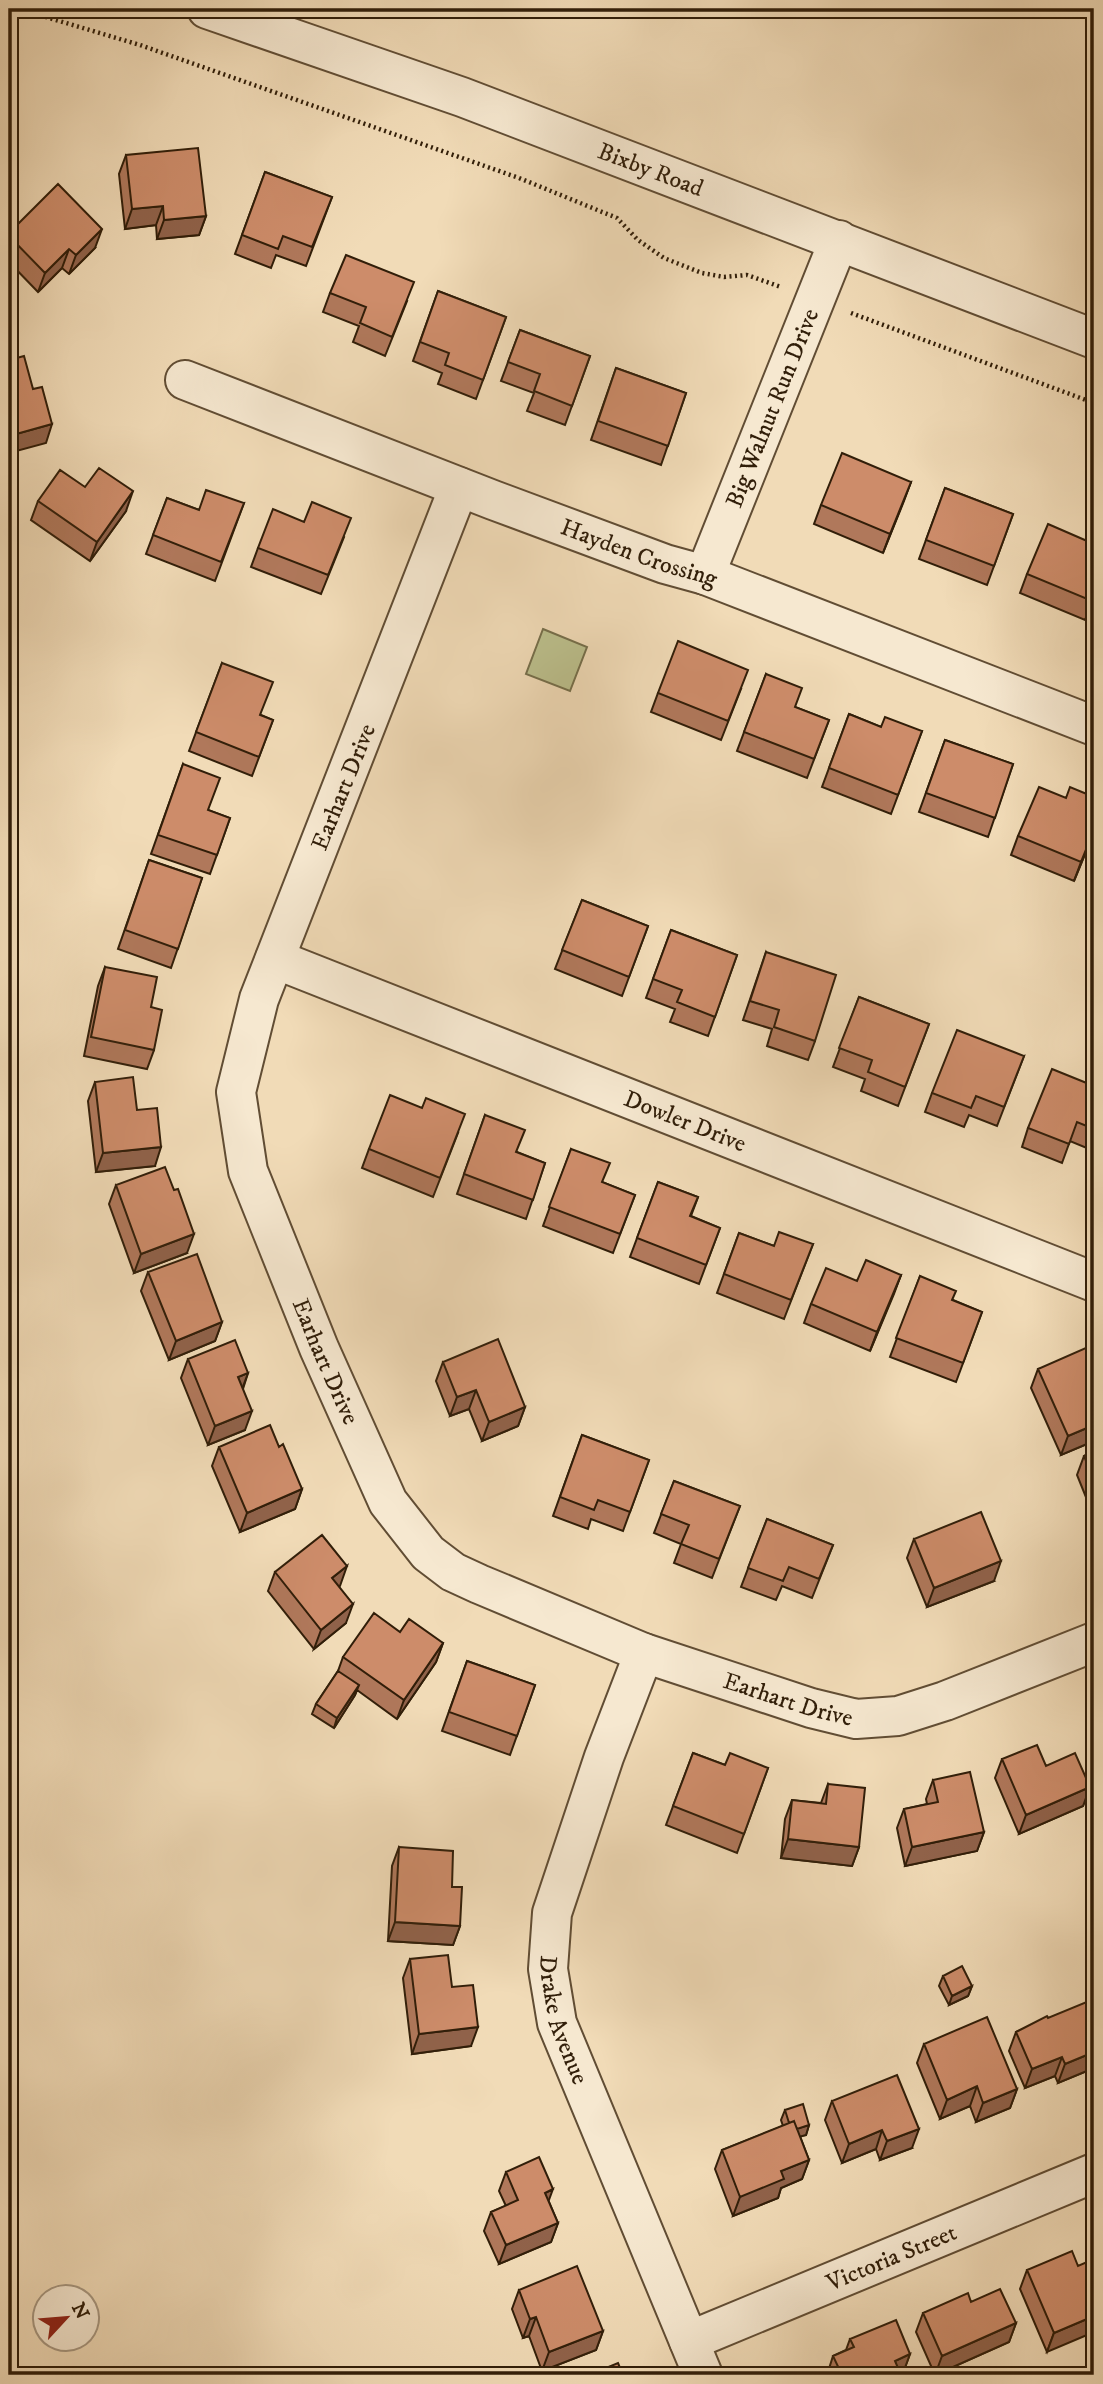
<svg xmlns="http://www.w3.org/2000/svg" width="1103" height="2384" font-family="'IM FELL DW Pica',serif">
  <rect width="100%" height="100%" fill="#f1dbb7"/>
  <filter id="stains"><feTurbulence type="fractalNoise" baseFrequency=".00286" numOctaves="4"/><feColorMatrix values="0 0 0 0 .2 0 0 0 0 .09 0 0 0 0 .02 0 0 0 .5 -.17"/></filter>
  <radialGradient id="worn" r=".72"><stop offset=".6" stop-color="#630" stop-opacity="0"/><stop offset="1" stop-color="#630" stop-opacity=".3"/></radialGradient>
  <path fill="#bcc08d" stroke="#766f4b" stroke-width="2" d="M543 629 587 647 570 691 526 674Z"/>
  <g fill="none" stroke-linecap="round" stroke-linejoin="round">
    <g stroke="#614d34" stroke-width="42">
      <g id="minor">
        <path id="s1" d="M207 9 462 97 1094 339"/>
        <path id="s2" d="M185 380 493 500 665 564 705 575 1094 726"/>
        <path id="s3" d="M459 487 259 999 236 1092 248 1171 319 1348 388 1502 428 1553 453 1572 479 1584 644 1653 811 1708 856 1719 898 1716 945 1701 1094 1642"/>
        <path id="s4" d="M705 575 839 240"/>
        <path id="s5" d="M275 959 1094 1282"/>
        <path id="s6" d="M644 1653 604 1757 552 1913 548 1969 557 2023 703 2375"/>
        <path id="s7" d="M689 2341 1094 2173"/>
      </g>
    </g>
    <path stroke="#311e09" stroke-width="4.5" stroke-dasharray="2 3.5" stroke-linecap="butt" d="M19 9 140 45 519 178 617 218 638 240 664 258 702 273 724 277 747 275 781 287
      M851 313 1094 403"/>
    <use href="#minor" stroke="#f6e8d0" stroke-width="38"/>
  </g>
  <path fill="#b0785b" stroke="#311e09" stroke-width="2" d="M126 155 206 216 199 235 157 239 156 225 125 229 119 174Z
    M265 172 332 197 306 266 276 255 271 268 235 254Z
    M9 233 95 248 69 274 62 268 38 292 9 262Z
    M438 291 506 317 476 399 438 384 442 373 413 361Z
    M330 293 407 301 385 356 353 342 359 326 323 312Z
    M520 330 590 356 565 425 527 411 534 393 501 381Z
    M616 368 686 393 661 465 591 440Z
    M911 482 883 553 814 524 821 505Z
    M85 487 126 511 90 561 31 520 38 501Z
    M945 488 1013 514 987 585 919 559Z
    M167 498 199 510 244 503 215 581 146 554Z
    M304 522 344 537 321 594 251 567 258 548Z
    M1094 544V597L1085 620 1020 593 1027 574Z
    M222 663 261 715 273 720 252 776 189 751Z
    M766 674 795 707 829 720 807 778 737 751Z
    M741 689 721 740 651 712 658 693Z
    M849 714 881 727 922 731 891 814 822 787Z
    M945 740 1013 764 988 837 919 812Z
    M183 764 208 810 230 818 210 874 151 854Z
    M1094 797V832L1074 881 1011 855 1018 836Z
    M149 860 202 878 171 968 118 949Z
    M582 900 648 926 622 996 555 969Z
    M671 930 737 955 708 1036 670 1022 675 1009 646 998Z
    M766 952 815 1041 808 1060 767 1046 772 1029 743 1020Z
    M105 967 154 1050 147 1069 84 1056 98 986Z
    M859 997 929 1024 898 1106 861 1091 865 1079 833 1067Z
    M1024 1056 997 1126 969 1115 964 1127 925 1112 932 1093Z
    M95 1082 137 1110 155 1166 96 1172 88 1101Z
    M1094 1086V1151L1070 1141 1062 1163 1022 1147 1028 1128Z
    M485 1115 517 1152 545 1163 526 1219 457 1194Z
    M458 1133 433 1197 362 1168 369 1149Z
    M571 1149 602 1182 635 1195 613 1253 543 1226Z
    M658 1182 698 1197 691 1216 720 1228 699 1284 630 1257Z
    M116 1185 187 1253 134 1273 109 1204Z
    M739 1233 774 1246 813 1244 784 1319 717 1293Z
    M148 1272 222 1322 215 1341 169 1360 141 1291Z
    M901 1275 870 1351 804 1323 811 1304 857 1281Z
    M920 1276 953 1300 982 1312 956 1382 890 1357Z
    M188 1359 248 1373 243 1389 245 1430 208 1445 181 1378Z
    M443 1362 525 1407 518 1426 482 1441 469 1409 450 1416 436 1381Z
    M1094 1362V1441L1061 1455 1031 1388 1038 1369Z
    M582 1435 649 1460 623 1531 591 1519 588 1529 553 1516Z
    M219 1447H279L302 1489 295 1509 240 1532 212 1466Z
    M1094 1451V1517L1077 1475 1084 1456Z
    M674 1481 740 1506 712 1578 674 1563 681 1544 654 1533Z
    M767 1519 833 1545 812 1598 782 1586 776 1600 741 1587Z
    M914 1539 994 1581 927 1607 907 1558Z
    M275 1572 340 1586H339L346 1623 314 1649 268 1591Z
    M400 1632 443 1643 436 1662 397 1719 357 1690 355 1695 334 1728 312 1714 316 1704 338 1671 343 1657Z
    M467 1661 535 1685 510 1755 442 1731Z
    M1094 1727V1749L1090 1739Z
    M693 1753 725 1765 768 1768 737 1853 666 1825Z
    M1002 1759 1046 1766 1090 1787 1083 1806 1019 1834 995 1778Z
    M933 1780 984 1832 977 1851 905 1866 897 1828 904 1809 927 1804 926 1799Z
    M828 1784 859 1847 852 1866 781 1858 785 1819 792 1800 821 1803Z
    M399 1847 460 1926 453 1945 388 1941 392 1866Z
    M410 1959 452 1987 471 2046 412 2054 403 1978Z
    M943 1976 972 1986 968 1996 949 2005 939 1986Z
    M1094 2014V2068L1058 2083 1055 2076 1025 2088 1009 2051 1016 2032 1048 2018Z
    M924 2044 1017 2089 1010 2108 976 2122 970 2106 940 2119 917 2063Z
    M832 2101 912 2148 880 2160 876 2149 842 2163 825 2120Z
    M785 2110 809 2125 806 2135 800 2136 809 2160 802 2179 781 2188 778 2198 733 2216 715 2169 722 2150 783 2126 781 2120Z
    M506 2172 549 2202 558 2223 551 2242 499 2264 484 2231 491 2212 506 2206 499 2191Z
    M1078 2266 1047 2352 1020 2289 1027 2270Z
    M519 2290 603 2331 596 2350 542 2371 529 2336 523 2338 512 2309Z
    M971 2302 1016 2323 1009 2342 935 2375 916 2332 923 2313Z
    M850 2339 910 2354 903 2373 901 2375H827L833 2356 846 2350Z"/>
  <path fill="#90624a" stroke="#311e09" stroke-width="2" d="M163 206 156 225 125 229 132 209Z
    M206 216 199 235 157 239 164 220Z
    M102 229 95 248 69 274 76 255Z
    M69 249 62 268 38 292 45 273Z
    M52 424 46 443 9 453V436Z
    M911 482 904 501 883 553 890 534Z
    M133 491 126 511 90 561 97 542Z
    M1094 830V832L1074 881 1081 862Z
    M161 1147 155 1166 96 1172 103 1153Z
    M194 1234 187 1253 134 1273 141 1254Z
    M901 1275 894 1294 870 1351 877 1332Z
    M222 1322 215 1341 169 1360 176 1341Z
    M248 1373 241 1392 238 1377Z
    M476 1390 469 1409 450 1416 457 1397Z
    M525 1407 518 1426 482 1441 489 1422Z
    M252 1411 245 1430 208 1445 215 1426Z
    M1094 1425V1441L1061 1455 1068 1436Z
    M302 1489 295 1509 240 1532 247 1513Z
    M1001 1561 994 1581 927 1607 934 1588Z
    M347 1566 340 1586 325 1597 332 1578Z
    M353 1604 346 1623 314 1649 321 1630Z
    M443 1643 436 1662 397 1719 404 1700Z
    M359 1685 355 1695 334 1728 337 1718Z
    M1090 1787 1083 1806 1019 1834 1026 1815Z
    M984 1832 977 1851 905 1866 912 1847Z
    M788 1839 859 1847 852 1866 781 1858Z
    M395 1922 460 1926 453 1945 388 1941Z
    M972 1986 968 1996 949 2005 952 1996Z
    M478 2027 471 2046 412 2054 419 2034Z
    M1094 2052V2068L1058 2083 1065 2064Z
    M1062 2057 1055 2076 1025 2088 1032 2069Z
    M977 2086 970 2106 940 2119 947 2100Z
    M1017 2089 1010 2108 976 2122 983 2103Z
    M809 2125 806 2135 788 2140 791 2130Z
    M919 2129 912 2148 880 2160 887 2141Z
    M882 2130 876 2149 842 2163 849 2144Z
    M809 2160 802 2179 781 2188 778 2198 733 2216 740 2197 781 2171Z
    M553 2189 546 2208 545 2193Z
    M558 2223 551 2242 499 2264 506 2245Z
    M1094 2316V2332L1047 2352 1054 2333Z
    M536 2317 529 2336 523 2338 530 2319Z
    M1016 2323 1009 2342 935 2375 942 2356Z
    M603 2331 596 2350 542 2371 549 2352Z
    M910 2354 903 2373 899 2375 895 2361Z"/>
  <path fill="#cd8c6a" stroke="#311e09" stroke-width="2" d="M198 148 206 216 164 220 163 206 132 209 126 155Z
    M265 172 332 197 312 247 283 236 278 249 242 235Z
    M58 184 102 229 76 255 69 249 45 273 9 236V233Z
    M346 255 414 282 392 337 360 323 366 307 330 293Z
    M438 291 506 317 483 380 445 365 449 353 420 342Z
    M520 330 590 356 572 406 534 391 540 374 508 362Z
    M24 356 33 389 42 387 52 424 9 436V360Z
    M616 368 686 393 668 446 598 421Z
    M842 453 911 482 890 534 821 505Z
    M99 468 133 491 97 542 38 501 60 470 85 487Z
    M945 488 1013 514 994 566 926 540Z
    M206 490 244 503 221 562 153 535 167 498 199 510Z
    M312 502 351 518 328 575 258 548 273 509 304 522Z
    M1048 524 1094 544V595L1092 601 1027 574Z
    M678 641 748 670 728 721 658 693Z
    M222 663 273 682 260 715 273 720 259 757 196 732Z
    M766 674 802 688 795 707 829 720 814 759 744 732Z
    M849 714 881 727 885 717 922 731 898 795 829 768Z
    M945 740 1013 764 995 818 926 793Z
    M183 764 220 778 208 810 230 818 217 855 158 835Z
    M1039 787 1066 798 1070 787 1094 797V830L1081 862 1018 836Z
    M149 860 202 878 178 949 125 930Z
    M582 900 648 926 629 977 562 950Z
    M671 930 737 955 715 1017 677 1002 682 990 653 979Z
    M766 952 836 975 815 1041 774 1027 779 1010 750 1001Z
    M105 967 157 977 151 1007 162 1010 154 1050 91 1037Z
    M859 997 929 1024 905 1087 868 1072 872 1060 839 1048Z
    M957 1030 1024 1056 1004 1107 976 1096 971 1108 932 1093Z
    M1052 1069 1094 1086V1129L1077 1122 1069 1144 1028 1128Z
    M133 1077 137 1110 157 1108 161 1147 103 1153 95 1082Z
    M390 1095 422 1108 426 1098 465 1114 440 1178 369 1149Z
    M485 1115 525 1130 516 1152 545 1163 533 1200 464 1174Z
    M571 1149 610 1163 602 1182 635 1195 620 1234 549 1207Z
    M165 1167 174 1190 178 1189 194 1234 141 1254 116 1185Z
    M658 1182 698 1197 690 1216 720 1228 706 1265 637 1238Z
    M779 1232 813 1244 791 1300 724 1274 739 1233 774 1246Z
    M197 1254 222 1322 176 1341 148 1272Z
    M866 1260 901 1275 877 1332 811 1304 826 1268 857 1281Z
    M920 1276 956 1291 952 1300 982 1312 963 1363 896 1338Z
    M498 1339 525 1407 489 1422 476 1390 457 1397 443 1362Z
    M235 1340 248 1373 238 1377 252 1411 215 1426 188 1359Z
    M1088 1347 1094 1362V1425L1068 1436 1038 1369Z
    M270 1425 279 1447 283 1444 302 1489 247 1513 219 1447Z
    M582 1435 649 1460 630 1512 598 1500 594 1510 560 1497Z
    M1094 1451V1481L1084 1456Z
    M674 1481 740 1506 719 1559 681 1544 689 1525 661 1514Z
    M981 1512 1001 1561 934 1588 914 1539Z
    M767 1519 833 1545 819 1579 789 1567 783 1581 748 1568Z
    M322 1535 347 1566 332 1578 353 1604 321 1630 275 1572Z
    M374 1613 400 1632 409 1619 443 1643 404 1700 343 1657Z
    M467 1661 535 1685 517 1736 449 1712Z
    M338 1671 359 1685 337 1718 316 1704Z
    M1037 1745 1046 1766 1075 1753 1090 1787 1026 1815 1002 1759Z
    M693 1753 725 1765 730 1753 768 1768 744 1834 673 1806Z
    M970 1772 984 1832 912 1847 904 1809 938 1802 933 1780Z
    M828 1784 865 1788 859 1847 788 1839 792 1800 826 1804Z
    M399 1847 453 1851 452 1887H462L460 1926 395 1922Z
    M448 1955 452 1987 473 1985 478 2027 419 2034 410 1959Z
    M962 1966 972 1986 952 1996 943 1976Z
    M1089 2001 1094 2014V2052L1065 2064 1062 2057 1032 2069 1016 2032 1047 2016 1048 2018Z
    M987 2017 1017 2089 983 2103 977 2086 947 2100 924 2044Z
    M897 2075 919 2129 887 2141 882 2130 849 2144 832 2101Z
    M803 2104 809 2125 797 2129 794 2121 789 2123 785 2110Z
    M794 2121 809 2160 781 2171 784 2179 740 2197 722 2150Z
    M539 2157 553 2189 545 2193 558 2223 506 2245 491 2212 518 2200 506 2172Z
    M1072 2251 1078 2266 1094 2259V2316L1054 2333 1027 2270Z
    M577 2266 603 2331 549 2352 536 2317 530 2319 519 2290Z
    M1000 2289 1016 2323 942 2356 923 2313 968 2293 971 2302Z
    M896 2320 910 2354 895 2361 901 2375H842L833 2356 854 2347 850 2339Z
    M618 2363 623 2375H589Z"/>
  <g text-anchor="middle" stroke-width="7" stroke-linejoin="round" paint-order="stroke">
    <g font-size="24" fill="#311e09" stroke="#f6e8d0">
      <text dy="8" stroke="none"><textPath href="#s1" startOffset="472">Bixby Road</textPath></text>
      <text dy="8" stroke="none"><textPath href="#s4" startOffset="180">Big Walnut Run Drive</textPath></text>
      <text dy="8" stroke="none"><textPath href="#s2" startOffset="486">Hayden Crossing</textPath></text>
      <text transform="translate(343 787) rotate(-68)" y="8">Earhart Drive</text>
      <text dy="8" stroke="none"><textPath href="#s5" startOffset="441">Dowler Drive</textPath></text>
      <text dy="8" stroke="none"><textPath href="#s3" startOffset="931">Earhart Drive</textPath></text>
      <text dy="8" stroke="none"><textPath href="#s3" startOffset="1540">Earhart Drive</textPath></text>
      <text dy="8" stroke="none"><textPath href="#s6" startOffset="385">Drake Avenue</textPath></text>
      <text dy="8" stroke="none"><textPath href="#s7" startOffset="219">Victoria Street</textPath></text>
    </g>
  </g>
  <rect width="1103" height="2384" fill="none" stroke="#f1dbb7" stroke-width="35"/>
  <rect x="10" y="10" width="1082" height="2363" fill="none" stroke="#311e09" stroke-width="3.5"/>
  <rect x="18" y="18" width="1068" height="2349" fill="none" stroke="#311e09" stroke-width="2"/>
  <g transform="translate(66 2318) rotate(64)"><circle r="33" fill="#f6e8d0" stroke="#a79780" stroke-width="2"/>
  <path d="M0-5L12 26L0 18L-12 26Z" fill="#8f2418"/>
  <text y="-10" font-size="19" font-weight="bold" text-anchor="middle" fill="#311e09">N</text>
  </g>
  <rect width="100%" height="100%" filter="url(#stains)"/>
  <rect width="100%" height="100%" fill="url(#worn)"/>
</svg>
